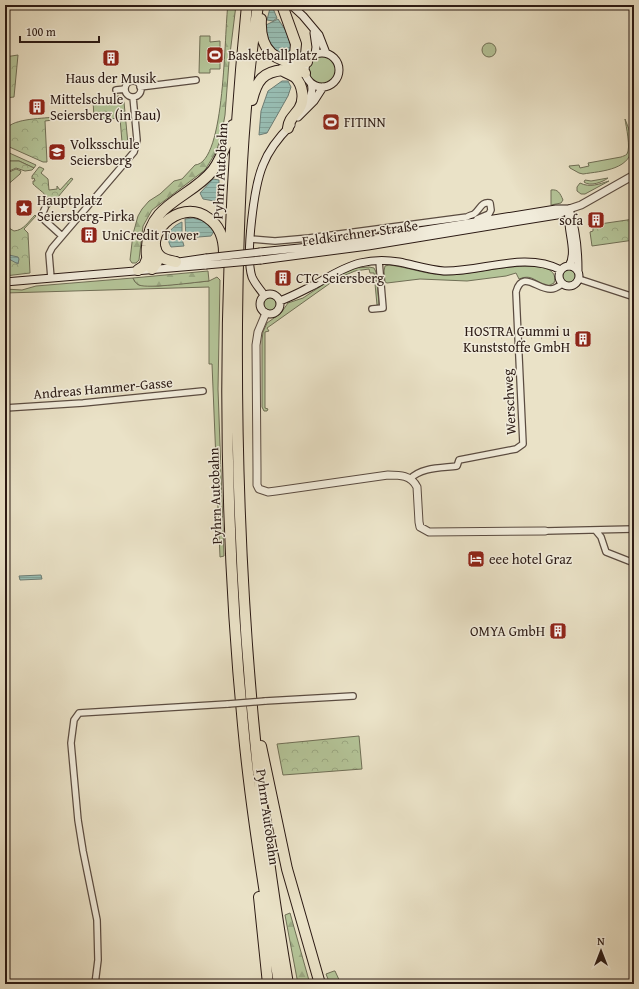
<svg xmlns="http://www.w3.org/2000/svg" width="639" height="989" font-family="'Gentium Book Plus',serif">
  <defs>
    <pattern id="forest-firs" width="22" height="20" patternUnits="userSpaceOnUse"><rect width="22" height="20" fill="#b4c498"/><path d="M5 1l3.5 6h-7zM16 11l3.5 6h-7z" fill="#9ba882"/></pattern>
    <pattern id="park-crowns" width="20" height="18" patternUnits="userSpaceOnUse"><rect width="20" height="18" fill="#b4c498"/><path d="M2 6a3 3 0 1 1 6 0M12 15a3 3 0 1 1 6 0" fill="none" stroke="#9ba882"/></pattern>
    <pattern id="water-rules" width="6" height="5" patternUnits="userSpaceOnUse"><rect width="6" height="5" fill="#98beb4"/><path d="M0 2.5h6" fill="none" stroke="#83a39a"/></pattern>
  </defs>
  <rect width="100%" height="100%" fill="#eae2c7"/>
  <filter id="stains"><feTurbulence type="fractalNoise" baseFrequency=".005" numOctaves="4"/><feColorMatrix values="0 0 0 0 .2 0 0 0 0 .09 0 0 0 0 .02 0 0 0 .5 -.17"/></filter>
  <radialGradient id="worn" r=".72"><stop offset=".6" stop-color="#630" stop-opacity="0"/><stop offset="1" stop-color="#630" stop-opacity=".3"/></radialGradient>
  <path fill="#b4c498" stroke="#706f56" d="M200 36H210V42L220 41V69H210V73H199Z
    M482 50a7 7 0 1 1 14 0a7 7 0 1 1-14 0Z
    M308 70a14 14 0 1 1 28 0a14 14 0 1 1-28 0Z
    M625 119C628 127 632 136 632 144 633 170 602 171 583 174L579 173 570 168 569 166 579 165 580 168 589 166 588 163 621 157C623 156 625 156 627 154 631 148 626 126 625 119Z
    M5 151 36 165 34 168 19 161H5Z
    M16 169 21 171 20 174 5 187V174Z
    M608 178C603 182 590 187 584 182L585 180 591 181Z
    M609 181 585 194H581L577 191V187L580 183C590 188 599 184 609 181Z
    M551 190C558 189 560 193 563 200L561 203 551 205Z
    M389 265C407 267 425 274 443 275 453 275 464 274 474 272 487 271 563 254 554 283L548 286C536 284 534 273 519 279L516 273 506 276 467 281 420 279 387 283 385 282 384 271 385 266Z
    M369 267 374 268 376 272 379 304 377 305 374 273H370L369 269 355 271 336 279 267 328 269 331 265 332V408L268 409 267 411H264L262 407V340L263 332 267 323 281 313 288 303 303 298 339 274 356 268Z
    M561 276a8 8 0 1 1 16 0a8 8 0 1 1-16 0Z
    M217 277 220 280 218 389 224 556 220 557 212 364H209V287L5 293V289L22 290 36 286 133 278 135 282 139 285 158 286 209 281Z
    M263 304a7 7 0 1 1 14 0a7 7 0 1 1-14 0Z
    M334 971H335L341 984H330L326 974Z"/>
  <path fill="url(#forest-firs)" stroke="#706f56" d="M228 5H236L229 62 225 115 221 137 216 152 205 170 152 210 143 226 139 260 136 263H132L130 260 133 234 138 216 142 209 149 201 160 194 174 181 182 179 195 165C226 163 224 30 228 5Z
    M208 271 209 281C197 282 148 289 139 285 136 284 134 280 133 278Z
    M290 913 310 984H298L285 915Z"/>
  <path fill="url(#park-crowns)" stroke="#706f56" d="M18 55 14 97 5 98V57Z
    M119 96 124 102 128 144 126 148 122 142 120 118 94 120 93 99Z
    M53 117V120L45 121 47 162H43L5 145C5 141 4 136 5 132 8 118 42 119 53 117Z
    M5 161H19L34 168 32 170 25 171 16 168 5 173Z
    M39 167H40L44 169 41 173 48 179 49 190 57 189V186L60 190 71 178 73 179 48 209C53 197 41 192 33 184V181H35L34 178 32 179V176Z
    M35 215 36 216 24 229 28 233 30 273 5 276V226H7L6 227 8 229 9 228 14 231C24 230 28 222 35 215Z
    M634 219V240L592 246 590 232 593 231V225Z
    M359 736 362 769 283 775 277 744Z"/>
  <path fill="url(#water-rules)" stroke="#6c7c74" d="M272 6 277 18 273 21 267 20 270 8Z
    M278 19 288 34 291 49 288 53 281 54 269 45 264 26Z
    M282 81H288L291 87 288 96 267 133 259 135 261 111 268 91Z
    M213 179 219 180V197L214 201 203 199 200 193Z
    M193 218 207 222 215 230 211 236 186 238 185 219Z
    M182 222V239L184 246 171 247C164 235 171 227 182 222Z
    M9 255 18 257 19 259 18 264 9 259Z
    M41 575 42 579 20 580 19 576Z"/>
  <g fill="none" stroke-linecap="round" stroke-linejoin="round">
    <g stroke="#5b4c41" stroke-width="8">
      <path id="minor" d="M125 89a8 8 0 1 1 16 0a8 8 0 1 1-16 0Z
        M140 87 196 80
        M116 90 125 89
        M45 208 41 217 62 236
        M251 239 275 241 309 238 467 217C468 216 472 215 474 214 480 210 481 201 490 203L491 210 489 214 477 219
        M51 278 49 254 52 248 134 152 137 140 133 97
        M579 279 634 297
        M372 309 383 308 379 261
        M5 408 83 403 203 391
        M410 479C421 467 442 468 457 466L459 460 516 449 523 444 516 292C522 269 538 290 551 289 555 289 559 286 562 284
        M545 531 634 529
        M596 531 601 537 606 552 634 563
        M265 701 353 696
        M95 984 98 960 97 920 83 851 78 820 71 743 74 720 79 713 228 704"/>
    </g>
    <g stroke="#5b4c41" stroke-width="9">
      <path id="tertiary" d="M569 209 581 205 634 175
        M266 313 258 332 256 345 257 470V485L259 489 268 492 276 491 388 475C400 475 411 475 417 487L419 522 420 527 429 532 545 531"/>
    </g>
    <g stroke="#2b1a14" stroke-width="9">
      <path id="secondary" d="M291 5 303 16 319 35 326 53
        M314 33 316 47 315 54
        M305 70a17 17 0 1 1 34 0a17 17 0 1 1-34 0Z
        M306 107C309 99 314 92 311 83
        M298 117 314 101 323 87
        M569 209C576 229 578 250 578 270
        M569 211C566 229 578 251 569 266
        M260 252 339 244 556 209H567
        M261 260 368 246 557 215 569 209
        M172 263 206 258
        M559 276a10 10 0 1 1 20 0a10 10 0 1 1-20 0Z
        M5 282 206 265
        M260 304a10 10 0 1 1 20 0a10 10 0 1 1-20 0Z
        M264 295C260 289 255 284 252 277 245 256 254 186 263 165 269 149 279 137 291 125
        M280 301C293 296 304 290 316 284 330 276 344 267 360 263 373 260 387 260 399 262 414 265 429 270 444 271 483 272 524 251 561 270"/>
    </g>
    <g stroke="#2b1a14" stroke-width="12">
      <path id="motorway" d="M247 5C223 244 220 485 243 725 251 812 266 898 279 984
        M258 5C242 111 238 218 237 325 236 480 243 635 260 788 267 854 277 919 288 984
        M261 19C259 50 275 65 307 62
        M281 59 288 58 295 54 296 44 282 5
        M281 70C285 72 290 74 295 77 303 85 305 100 299 109 294 116 289 119 288 128
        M252 100C257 80 263 72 283 70 291 69 298 69 305 73
        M156 249 157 262 152 269C147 262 146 254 147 246 149 203 191 198 213 170 223 157 227 140 233 125
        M176 262C171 261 165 260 161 257 140 239 178 196 208 218 220 226 224 238 224 253
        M138 270 144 266 147 259
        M261 746 287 869 320 984
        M259 897 268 984"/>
    </g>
    <use href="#minor" stroke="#f1ecdb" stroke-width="5.5"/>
    <use href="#tertiary" stroke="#f1ecdb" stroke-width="7"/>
    <use href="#secondary" stroke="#f1ecdb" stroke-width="7"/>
    <use href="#motorway" stroke="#eae2c7" stroke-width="10"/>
    <g stroke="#5b4c41" stroke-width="8" stroke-linecap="butt">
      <path id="minor-bridge" d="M228 704 265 701"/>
    </g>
    <g stroke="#2b1a14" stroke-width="9" stroke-linecap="butt">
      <path id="secondary-bridge" d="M206 258 260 252
        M206 265 261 260"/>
    </g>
    <use href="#minor-bridge" stroke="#f1ecdb" stroke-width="5.5"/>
    <use href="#secondary-bridge" stroke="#f1ecdb" stroke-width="7"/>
  </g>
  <defs>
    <g id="stadium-square" transform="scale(0.9)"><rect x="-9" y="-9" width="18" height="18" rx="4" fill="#8f2418" stroke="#f1ecdb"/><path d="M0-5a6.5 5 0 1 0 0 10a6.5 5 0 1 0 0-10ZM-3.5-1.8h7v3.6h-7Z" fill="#fff"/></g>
    <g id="building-square" transform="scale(0.9)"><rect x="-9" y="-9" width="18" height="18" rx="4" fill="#8f2418" stroke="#f1ecdb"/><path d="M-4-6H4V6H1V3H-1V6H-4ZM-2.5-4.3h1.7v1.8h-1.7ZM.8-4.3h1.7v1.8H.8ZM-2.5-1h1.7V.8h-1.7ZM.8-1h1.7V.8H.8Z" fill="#fff"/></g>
    <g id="school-square" transform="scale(0.9)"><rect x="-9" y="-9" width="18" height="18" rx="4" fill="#8f2418" stroke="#f1ecdb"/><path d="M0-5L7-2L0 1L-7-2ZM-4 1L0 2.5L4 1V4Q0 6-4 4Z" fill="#fff"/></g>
    <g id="sight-square" transform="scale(0.9)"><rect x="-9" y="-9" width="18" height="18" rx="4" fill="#8f2418" stroke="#f1ecdb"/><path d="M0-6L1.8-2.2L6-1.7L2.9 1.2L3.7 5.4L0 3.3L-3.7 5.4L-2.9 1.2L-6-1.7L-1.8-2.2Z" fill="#fff"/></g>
    <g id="hotel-square" transform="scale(0.9)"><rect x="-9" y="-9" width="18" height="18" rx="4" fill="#8f2418" stroke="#f1ecdb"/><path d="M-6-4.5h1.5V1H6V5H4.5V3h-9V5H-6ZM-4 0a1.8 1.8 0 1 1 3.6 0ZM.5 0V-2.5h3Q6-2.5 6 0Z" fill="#fff"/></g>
  </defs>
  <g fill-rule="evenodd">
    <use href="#stadium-square" x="215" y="55"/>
    <use href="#building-square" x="111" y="58"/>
    <use href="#building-square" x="37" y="107"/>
    <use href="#stadium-square" x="331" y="122"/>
    <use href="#school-square" x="57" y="152"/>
    <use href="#sight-square" x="24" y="208"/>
    <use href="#building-square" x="596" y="220"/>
    <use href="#building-square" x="89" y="235"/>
    <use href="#building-square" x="283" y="278"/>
    <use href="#building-square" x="583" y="339"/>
    <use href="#hotel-square" x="476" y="559"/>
    <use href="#building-square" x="558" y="631"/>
  </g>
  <g text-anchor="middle" stroke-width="3" stroke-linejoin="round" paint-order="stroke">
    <g font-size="14" fill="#2b1a14" stroke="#f1ecdb" text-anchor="start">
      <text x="228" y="60">Basketballplatz</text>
      <text x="111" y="83" text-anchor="middle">Haus der Musik</text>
      <text x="50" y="104">Mittelschule<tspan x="50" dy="16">Seiersberg (in Bau)</tspan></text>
      <text x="344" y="127">FITINN</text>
      <text x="70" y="149">Volksschule<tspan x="70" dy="16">Seiersberg</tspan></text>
      <text x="37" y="205">Hauptplatz<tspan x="37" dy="16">Seiersberg-Pirka</tspan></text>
      <text x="583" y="225" text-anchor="end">sofa</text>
      <text x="102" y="240">UniCredit Tower</text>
      <text x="296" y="283">CTC Seiersberg</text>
      <text x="570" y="336" text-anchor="end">HOSTRA Gummi u<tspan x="570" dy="16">Kunststoffe GmbH</tspan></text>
      <text x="489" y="564">eee hotel Graz</text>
      <text x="545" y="636" text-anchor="end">OMYA GmbH</text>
    </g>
    <g font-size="14" fill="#2b1a14" stroke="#f1ecdb">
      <text transform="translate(220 171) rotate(-87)" y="5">Pyhrn Autobahn</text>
      <text transform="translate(360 233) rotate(-8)" y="5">Feldkirchner Straße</text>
      <text transform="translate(103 388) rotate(-5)" y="5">Andreas Hammer-Gasse</text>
      <text transform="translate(509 402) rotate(-93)" y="5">Werschweg</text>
      <text transform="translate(215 496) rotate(-92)" y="5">Pyhrn Autobahn</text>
      <text transform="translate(268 817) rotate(82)" y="5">Pyhrn Autobahn</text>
    </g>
  </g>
  <rect width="639" height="989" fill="none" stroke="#eae2c7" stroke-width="20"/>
  <rect x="6" y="6" width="627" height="977" fill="none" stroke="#2b1a14" stroke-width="2"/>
  <rect x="10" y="10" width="619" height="969" fill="none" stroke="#2b1a14"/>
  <g transform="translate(601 951)" stroke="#f1ecdb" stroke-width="3" paint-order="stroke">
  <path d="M0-3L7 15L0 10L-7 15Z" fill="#2b1a14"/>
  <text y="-6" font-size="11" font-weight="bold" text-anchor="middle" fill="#2b1a14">N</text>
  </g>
  <path d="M20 36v6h79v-6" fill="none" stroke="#2b1a14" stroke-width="2"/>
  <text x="26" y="36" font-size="12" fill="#2b1a14" stroke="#f1ecdb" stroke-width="3" paint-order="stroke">100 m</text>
  <rect width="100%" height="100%" filter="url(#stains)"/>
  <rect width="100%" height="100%" fill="url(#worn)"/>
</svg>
